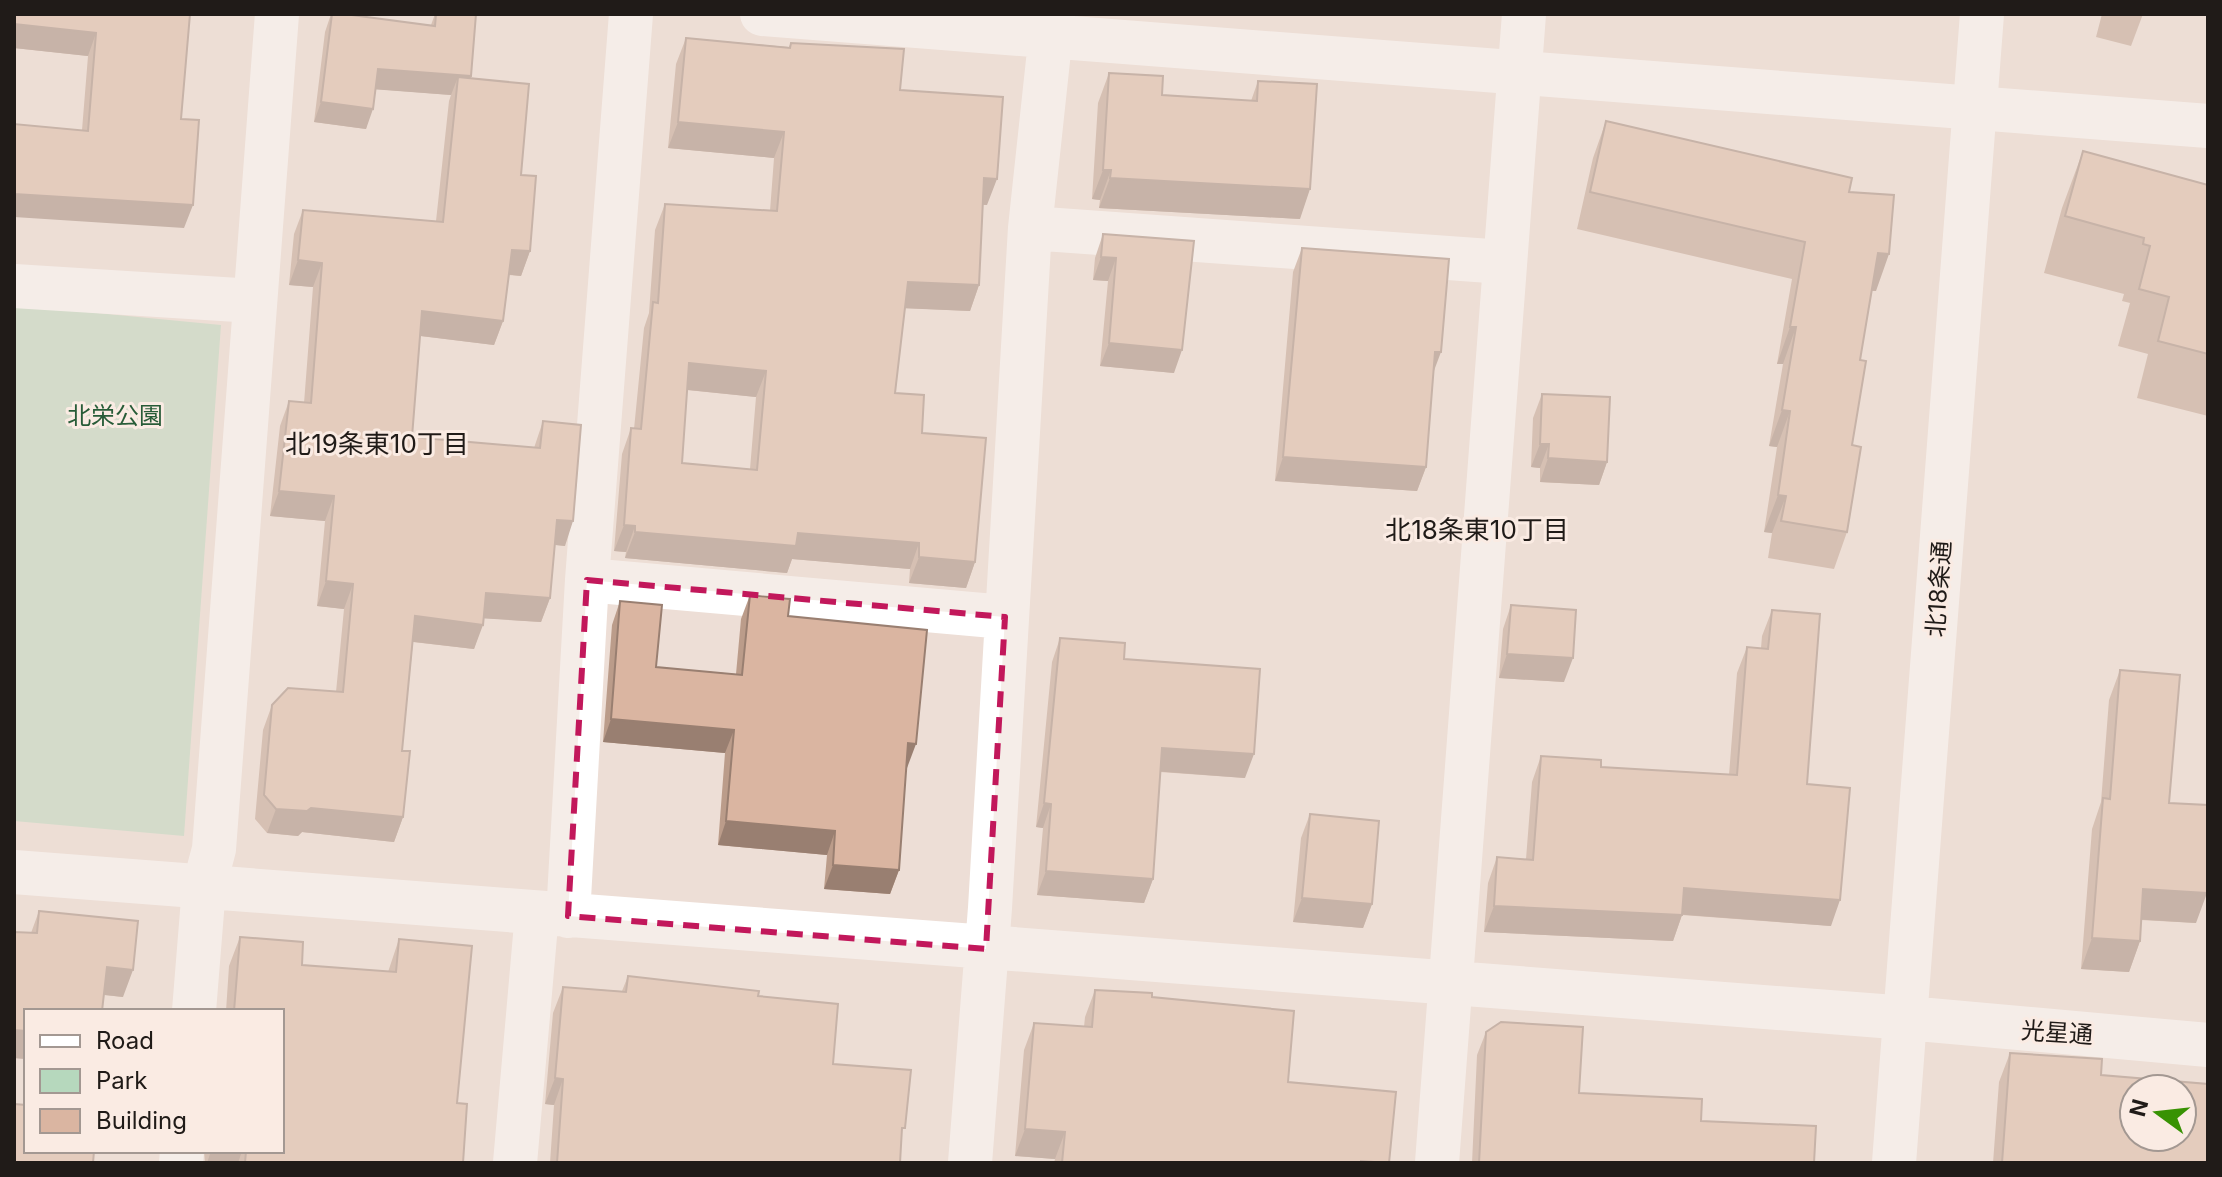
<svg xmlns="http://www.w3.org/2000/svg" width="2222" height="1177" font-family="Inter,'Noto Sans JP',sans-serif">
  <rect width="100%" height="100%" fill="#edded6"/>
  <path fill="#b6d8bd" d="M14 305 221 325 184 836 14 821Z"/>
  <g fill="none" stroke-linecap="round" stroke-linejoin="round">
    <path stroke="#fff" stroke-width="44" d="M762 14 2208 126
      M1030 228 1504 262
      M14 286 254 301
      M587 580 1005 617
      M14 872 1907 1018
      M568 916 587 580 631 14
      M194 1011 204 887 214 849 277 14
      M181 1163 182 1151
      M515 1163 537 913
      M970 1163 990 908 1030 228 1053 14
      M1437 1163 1524 14"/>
    <path stroke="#fff" stroke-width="44" d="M1907 1018 2208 1045
      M1894 1163 1982 14"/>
  </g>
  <path fill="#bb9c8a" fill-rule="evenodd" d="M14 14H190L181 119 184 228 82 130 88 56 14 48Z
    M331 14 431 25 435 14H476L471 78 521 175 530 251 521 276 509 275 503 321 494 345 420 336 412 437 534 448 543 421 565 546 555 545 550 598 541 622 484 618 474 649 413 642 402 751 403 817 394 842 302 832 298 836 267 833 255 819 263 730 272 705 336 692 344 609 317 606 325 521 270 516 280 426 289 401 304 403 313 287 289 285 294 234 303 210 436 221 449 101 451 95 375 89 366 129 314 122 325 32Z
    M2102 14H2143L2131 46 2096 37Z
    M686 38 789 47 791 43 900 90 987 205H983L979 285 970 311 905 308 895 393 922 433 975 562 966 588 909 583 910 569 792 559 787 573 625 558 626 552 614 551 622 454 631 428 634 429 644 328 649 313 655 230 665 204 770 211 774 158 668 148 676 64ZM687 390 756 397 750 469 682 463Z
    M1109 73 1162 95 1251 101 1258 81 1300 219 1099 208 1100 200 1092 199 1098 103Z
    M1606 121 1849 192 1876 291H1872L1860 360 1852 445 1847 532 1834 569 1768 558 1772 533 1764 532 1777 447 1769 446 1783 364H1777L1792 279 1577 229 1593 158Z
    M2083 151 2208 185V416L2137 398 2148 354 2118 346 2130 303 2122 301 2124 294 2044 273 2062 208Z
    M1103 234 1174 373 1100 366 1108 281 1093 280 1095 258Z
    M1302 248 1426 467 1417 491 1275 481 1293 272Z
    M1542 394 1607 462 1599 485 1540 482V468L1531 467 1533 418Z
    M750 595 788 616 907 768 906 767 899 870 890 894 824 889 827 855 718 845 725 753 603 742 612 625 620 601 656 667 736 674 741 619Z
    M1511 605 1564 682 1499 678 1503 629Z
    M1772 610 1807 784 1831 926 1682 915 1673 941 1484 932 1488 883 1497 857 1526 859 1532 782 1541 756 1601 767 1729 775 1737 673 1747 647 1761 648 1762 636Z
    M1060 638 1124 659 1245 778 1160 772 1153 879 1144 903 1037 895 1043 828 1036 827 1052 662Z
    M2120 670 2169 803 2196 923 2141 920 2140 941 2129 972 2081 969 2092 829 2101 802 2109 700Z
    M1310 814 1372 904 1363 928 1293 922 1301 838Z
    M39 911 123 997 104 995 26 1011V1059L14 1058V932L31 933Z
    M240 937 302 965 388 972 399 939 457 1103 463 1163H205L204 1151H282V1011H226L229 966Z
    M628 976 758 996 833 1064 901 1139 900 1163H550L554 1105 545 1104 553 1013 563 987 622 991Z
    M1095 990 1152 997 1288 1082 1389 1163H1054L1055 1159 1015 1156 1024 1050 1034 1023 1084 1027 1085 1017Z
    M1486 1032 1579 1093 1701 1121 1814 1163H1472L1477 1055Z
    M2010 1053 2101 1075 2208 1163H1993L1999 1082Z"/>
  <path fill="#997f71" d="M14 24 96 33 88 56 14 48Z
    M378 69 471 76 464 96 458 77 451 95 371 89Z
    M321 102 373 109 366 129 314 122Z
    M678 122 784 132 774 158 668 148Z
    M1103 170H1111L1100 200 1092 199Z
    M984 178 997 179 987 205 975 204Z
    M1110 178 1310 189 1300 219 1099 208Z
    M14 194 193 205 184 228 14 217Z
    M512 250 530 251 521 276 503 274Z
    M1878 253 1889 254 1876 291 1864 290Z
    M1101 257 1116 258 1108 281 1093 280Z
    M298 260 322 263 313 287 289 285Z
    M908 282 979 285 970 311 899 308Z
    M422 311 503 321 494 345 413 335Z
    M1790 327H1796L1783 364H1777Z
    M1109 343 1182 350 1174 373 1100 366Z
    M1435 352H1441L1432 376Z
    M689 363 766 371 756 397 679 389Z
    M1782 410 1790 411 1777 447 1769 446Z
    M1540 444H1549L1540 468 1531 467Z
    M1283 457 1426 467 1417 491 1275 481Z
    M1548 458 1607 462 1599 485 1540 482Z
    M279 491 334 496 325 521 270 516Z
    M1778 495 1786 496 1772 533 1764 532Z
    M557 520 573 521 565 546 548 544Z
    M624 525 635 526 626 552 614 551Z
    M635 532 798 533 919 543 910 569 792 559 787 573 625 558Z
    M919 557 975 562 966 588 909 583Z
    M326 581 353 584 344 609 317 606Z
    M486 593 550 598 541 622 478 618Z
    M415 616 483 625 474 649 406 641Z
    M1507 654 1573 658 1564 682 1499 678Z
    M611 719 734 730 725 753 603 742Z
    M908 743 916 744 907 768 899 767Z
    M1162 748 1254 754 1245 778 1153 771Z
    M1044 803 1051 804 1043 828 1036 827Z
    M311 808 403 817 394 842 302 832 298 836 267 833 276 809Z
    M726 821 835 831 827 855 718 845Z
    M833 865 899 870 890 894 824 889Z
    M1046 871 1153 879 1144 903 1037 895Z
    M1684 888 1840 900 1831 926 1674 914Z
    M2143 889 2207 893 2196 923 2132 919Z
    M1302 898 1372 904 1363 928 1293 922Z
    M1494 906 1682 915 1673 941 1484 932Z
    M2092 938 2140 941 2129 972 2081 969Z
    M107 967 133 970 123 997 97 994Z
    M14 1030 26 1031V1059L14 1058Z
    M555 1078 563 1079 554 1105 545 1104Z
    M1025 1129 1065 1132 1055 1159 1015 1156Z
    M211 1151H242L238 1163H207Z"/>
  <path fill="#dab5a1" stroke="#997f71" stroke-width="2" fill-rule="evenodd" d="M14 14H190L181 119 199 120 193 205 14 194V124L88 131 96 33 14 24Z
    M332 14H344L435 26 436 14H476L471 76 378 69 373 109 321 102Z
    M686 38 790 48 791 43 904 49 900 90 1003 97 997 179 984 178 979 285 908 282 895 393 924 395 922 433 986 438 975 562 919 557V543L798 533 796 546 635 532V526L624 525 631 428 641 429 653 302 658 303 665 204 777 211 784 132 678 122ZM689 363 766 371 757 470 682 463Z
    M1109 73 1163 76 1162 95 1257 101 1258 81 1317 84 1310 189 1110 178 1111 170H1103Z
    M458 77 529 84 521 175 536 176 530 251 512 250 503 321 422 311 412 437 540 448 543 421 581 425 573 521 557 520 550 598 486 593 483 625 415 616 402 751H410L403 817 311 808 307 811 276 809 264 795 272 705 288 688 343 692 353 584 326 581 334 496 279 491 289 401 311 403 322 263 298 260 303 210 443 222Z
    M1606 121 1852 178 1849 192 1894 195 1889 254 1878 253 1860 360 1866 361 1852 445 1861 447 1847 532 1781 521 1786 496 1778 495 1790 411 1782 410 1796 327H1790L1805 242 1590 192Z
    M2083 151 2208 185V354L2158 341 2169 297 2139 289 2150 246 2143 244 2144 238 2065 216Z
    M1103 234 1194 241 1182 350 1109 343 1116 258 1101 257Z
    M1302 248 1449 259 1441 352H1435L1426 467 1283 457Z
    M1542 394 1610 397 1607 462 1548 458 1549 444H1540Z
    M750 595 790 599 788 616 927 630 916 744 908 743 899 870 833 865 835 831 726 821 734 730 611 719 620 601 662 605 656 667 742 675Z
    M1511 605 1576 610 1573 658 1507 654Z
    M1772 610 1820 614 1807 784 1850 788 1840 900 1684 888 1682 915 1494 906 1497 857 1533 860 1541 756 1601 760V767L1737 775 1747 647 1768 649Z
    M1060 638 1125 643 1124 659 1260 669 1254 754 1162 748 1153 879 1046 871 1051 804 1044 803Z
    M2120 670 2180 675 2169 803 2208 805 2207 893 2143 889 2140 941 2092 938 2103 798 2110 799Z
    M1310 814 1379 821 1372 904 1302 898Z
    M39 911 138 921 133 970 107 967 102 1011H26V1031L14 1030V932L37 933Z
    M240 937 303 942 302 965 396 972 399 939 472 946 457 1103 467 1104 463 1163H245L246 1151H282V1011H234Z
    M628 976 759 991 758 996 838 1004 833 1064 911 1070 905 1128H902L900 1163H557L563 1079 555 1078 563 987 626 992Z
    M1095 990 1152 993V997L1294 1011 1288 1082 1396 1092 1389 1163 1361 1161V1163H1062L1065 1132 1025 1129 1034 1023 1092 1027Z
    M1501 1022 1583 1027 1579 1093 1702 1099 1701 1121 1816 1126 1814 1163H1479L1486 1032Z
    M2010 1053 2102 1059 2101 1075 2208 1084V1163H2002ZM2134 1089H2182V1137H2134Z
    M14 1104 26 1105V1151H94L93 1163H14Z"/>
  <path d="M0 0H2222V1177H0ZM587 580 1005 617 986 949 568 916Z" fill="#edded6" fill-opacity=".55" fill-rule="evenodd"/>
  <path fill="none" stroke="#c2185b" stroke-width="6" stroke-dasharray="16 10" stroke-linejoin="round" d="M587 580 1005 617 986 949 568 916Z"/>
  <g text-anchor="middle" stroke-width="6" stroke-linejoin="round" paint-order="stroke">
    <g font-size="24" fill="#285c38" stroke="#faebe3">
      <text x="115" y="424">北栄公園</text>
    </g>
    <g font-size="24" fill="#201b18" stroke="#faebe3">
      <text transform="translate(1939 589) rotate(-86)" y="8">北18条通</text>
      <text transform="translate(2057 1033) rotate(4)" y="8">光星通</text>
    </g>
    <g font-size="26" fill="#201b18" stroke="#faebe3">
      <text x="377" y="453">北19条東10丁目</text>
      <text x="1477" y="539">北18条東10丁目</text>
    </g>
  </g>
  <rect width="2222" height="1177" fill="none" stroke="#201b18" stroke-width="32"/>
  <rect x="24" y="1009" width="260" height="144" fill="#faebe3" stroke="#a39892" stroke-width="2"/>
  <rect x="40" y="1035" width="40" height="12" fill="#ffffff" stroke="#a39892" stroke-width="2"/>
  <text x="96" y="1049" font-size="24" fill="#201b18">Road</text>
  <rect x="40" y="1069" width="40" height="24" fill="#b6d8bd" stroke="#a39892" stroke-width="2"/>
  <text x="96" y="1089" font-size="24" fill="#201b18">Park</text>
  <rect x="40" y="1109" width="40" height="24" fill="#dab5a1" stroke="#a39892" stroke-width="2"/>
  <text x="96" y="1129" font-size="24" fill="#201b18">Building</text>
  <g transform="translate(2158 1113) rotate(285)"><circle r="38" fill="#faebe3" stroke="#a39892" stroke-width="2"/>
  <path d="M0-6L14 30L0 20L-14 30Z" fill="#389203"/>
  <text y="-12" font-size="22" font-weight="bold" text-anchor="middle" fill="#201b18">N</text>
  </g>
</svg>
